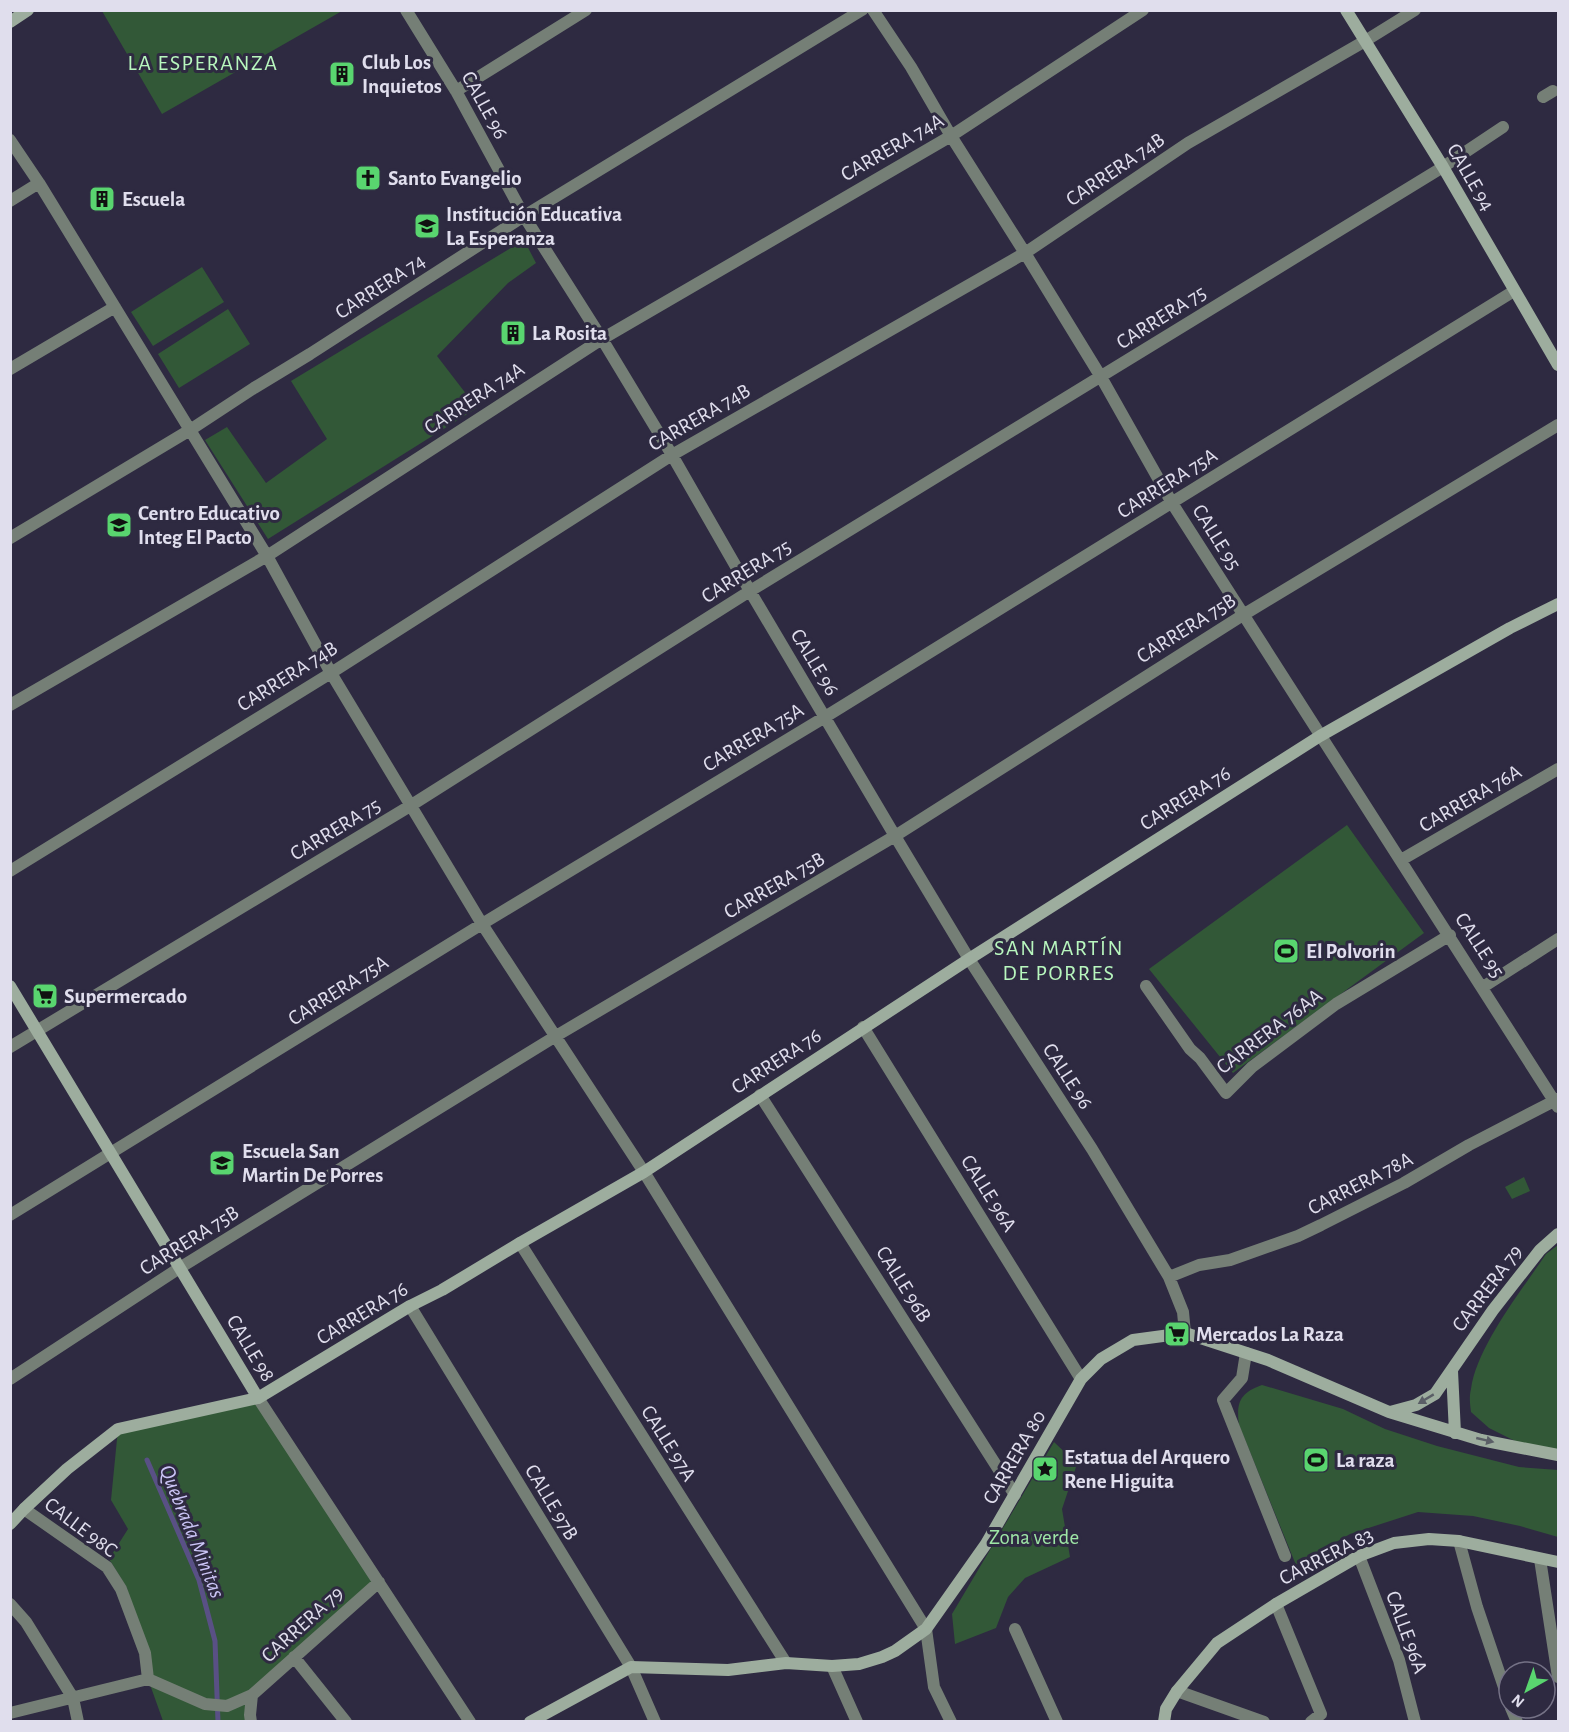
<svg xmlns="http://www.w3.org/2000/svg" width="1569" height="1732" font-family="'Alegreya Sans',sans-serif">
  <rect width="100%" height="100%" fill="#2e2a41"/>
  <path fill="#325837" d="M102 11H342L162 114Z
    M524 240 536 263 508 283 437 356 477 408 268 539 205 440 227 427 266 483 327 439 291 381Z
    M202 267 224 302 153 346 131 312Z
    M228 309 250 344 179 388 158 354Z
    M1347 825 1424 933 1233 1073 1149 969Z
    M1524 1177 1530 1191 1512 1199 1505 1187Z
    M1558 1245V1378L1557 1381 1558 1450 1519 1443 1489 1428 1471 1412C1470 1404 1469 1397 1471 1389 1477 1346 1522 1290 1546 1254Z
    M1262 1385 1343 1409 1385 1429 1437 1446 1519 1467 1558 1470V1537L1520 1526 1473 1516 1418 1512 1350 1534 1296 1565 1239 1425C1236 1402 1240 1393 1262 1385Z
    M258 1398 379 1582 252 1695 255 1721H163L148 1679 127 1588 109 1559 128 1529 111 1500 118 1429Z
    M1054 1442 1077 1464 1062 1509 1070 1557 1025 1578 1008 1597 996 1628 955 1644 952 1614Z"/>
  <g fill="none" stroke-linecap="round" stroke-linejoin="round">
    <path stroke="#595085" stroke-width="5" d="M147 1460 199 1580 215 1641 218 1722"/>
    <path stroke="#757f76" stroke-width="12" d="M406 10 456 91 524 216 602 339 672 455 750 591 895 836 969 959 1092 1149 1169 1277 1183 1312 1185 1333
      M873 10 911 67 951 136 1025 253 1101 377 1172 503 1558 1107
      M456 91 586 10
      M1543 97 1553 91
      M10 140 39 183 267 556 331 673 482 924 644 1172 926 1629 934 1687 951 1722
      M10 201 39 183
      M10 369 115 307
      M10 538 190 430 254 388 310 354 524 216 862 10
      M10 705 267 556 602 339 951 136 1143 10
      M1401 860 1558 769
      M10 871 331 673 672 455 1025 253 1188 143 1365 41 1415 10
      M1146 986 1190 1049 1200 1058 1226 1093 1252 1067 1336 1004 1450 935
      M1483 987 1558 939
      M863 1027 1081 1379
      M10 1047 410 806 750 591 1443 167 1503 127
      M760 1095 1015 1495
      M10 1215 482 924 825 717 1514 291
      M520 1243 786 1663
      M1169 1277 1199 1265 1230 1260 1298 1236 1321 1225 1404 1183 1469 1145 1558 1099
      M410 1306 631 1667 655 1722
      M1246 1353 1242 1378 1223 1400 1285 1556
      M10 1379 181 1267 556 1036 895 836 1243 615 1558 425
      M258 1398 470 1722
      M24 1509 107 1567 121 1589 145 1653 148 1679
      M1459 1541 1477 1607 1509 1702
      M1359 1556 1399 1660 1415 1722
      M1540 1559 1558 1677
      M10 1604 26 1622 73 1698 78 1722
      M1276 1604 1321 1714 1311 1722
      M1015 1629 1057 1722
      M294 1657 346 1722
      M832 1666 857 1722
      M148 1679 205 1704 227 1706 252 1695 379 1582
      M1177 1691 1264 1722
      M1511 1708 1517 1722
      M10 1713 148 1679
      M251 1722 250 1715 252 1695"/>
    <path stroke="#9dad9e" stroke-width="12" d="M1346 10 1443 167 1558 365
      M10 22 28 10
      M10 986 258 1398
      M1452 1371 1455 1433
      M1390 1412 1416 1405 1435 1394 1493 1310 1540 1250 1558 1234
      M10 1524 24 1509 67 1469 118 1429 258 1398 410 1306 442 1290 520 1243 644 1172 969 959 1320 736 1510 628 1558 604
      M530 1722 631 1667 728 1670 786 1663 832 1666 859 1664 882 1657 895 1651 926 1629 986 1544 1081 1379 1101 1359 1133 1340 1185 1333 1268 1360 1389 1412 1481 1440 1558 1455
      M1164 1722 1166 1709 1177 1691 1217 1643 1276 1604 1359 1556 1394 1543 1429 1539 1459 1541 1558 1562"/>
  </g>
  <defs><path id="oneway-solid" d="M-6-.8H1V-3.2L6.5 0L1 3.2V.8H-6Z" transform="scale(1.5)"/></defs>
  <g fill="#5a5e66">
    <use href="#oneway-solid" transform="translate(1426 1399) rotate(149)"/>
    <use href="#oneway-solid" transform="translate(1485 1440) rotate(13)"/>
  </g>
  <defs>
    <g id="building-square" transform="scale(1.35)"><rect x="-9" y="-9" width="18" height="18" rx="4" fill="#59d56f" stroke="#2e2a41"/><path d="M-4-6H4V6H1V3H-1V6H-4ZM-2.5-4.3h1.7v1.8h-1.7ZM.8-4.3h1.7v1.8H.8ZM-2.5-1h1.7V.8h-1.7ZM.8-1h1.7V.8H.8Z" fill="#111"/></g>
    <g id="church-square" transform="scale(1.35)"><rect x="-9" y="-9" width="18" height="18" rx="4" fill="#59d56f" stroke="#2e2a41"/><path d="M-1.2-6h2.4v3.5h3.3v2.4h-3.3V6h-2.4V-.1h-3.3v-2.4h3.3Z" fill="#111"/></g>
    <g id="school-square" transform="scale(1.35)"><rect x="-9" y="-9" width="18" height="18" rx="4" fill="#59d56f" stroke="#2e2a41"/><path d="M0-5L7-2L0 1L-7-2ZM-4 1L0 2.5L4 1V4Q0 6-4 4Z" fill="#111"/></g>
    <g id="stadium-square" transform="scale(1.35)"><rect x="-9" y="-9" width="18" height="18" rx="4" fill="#59d56f" stroke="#2e2a41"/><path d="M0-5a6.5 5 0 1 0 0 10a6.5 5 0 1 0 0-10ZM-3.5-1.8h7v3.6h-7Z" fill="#111"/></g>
    <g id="supermarket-square" transform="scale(1.35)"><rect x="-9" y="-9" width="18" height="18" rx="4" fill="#59d56f" stroke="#2e2a41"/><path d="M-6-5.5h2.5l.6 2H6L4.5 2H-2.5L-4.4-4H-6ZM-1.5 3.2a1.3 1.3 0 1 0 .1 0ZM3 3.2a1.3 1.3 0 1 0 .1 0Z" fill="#111"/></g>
    <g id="sight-square" transform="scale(1.35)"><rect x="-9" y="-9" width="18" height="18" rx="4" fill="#59d56f" stroke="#2e2a41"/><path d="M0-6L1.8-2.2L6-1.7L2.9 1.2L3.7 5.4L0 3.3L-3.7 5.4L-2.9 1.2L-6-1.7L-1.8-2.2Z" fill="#111"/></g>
  </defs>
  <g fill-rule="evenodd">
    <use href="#building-square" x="342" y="74"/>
    <use href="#church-square" x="368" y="178"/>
    <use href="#building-square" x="102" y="199"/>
    <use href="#school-square" x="427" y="226"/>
    <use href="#building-square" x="513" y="333"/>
    <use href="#school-square" x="119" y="525"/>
    <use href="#stadium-square" x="1286" y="951"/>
    <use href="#supermarket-square" x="45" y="996"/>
    <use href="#school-square" x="222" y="1163"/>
    <use href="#supermarket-square" x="1177" y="1334"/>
    <use href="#stadium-square" x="1316" y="1460"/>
    <use href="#sight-square" x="1045" y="1469"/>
  </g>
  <g text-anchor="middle" stroke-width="6" stroke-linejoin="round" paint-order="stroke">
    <g font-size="21" font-weight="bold" fill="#e0deed" stroke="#2e2a41" text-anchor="start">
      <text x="362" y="69">Club Los<tspan x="362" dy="24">Inquietos</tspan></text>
      <text x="388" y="185">Santo Evangelio</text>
      <text x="122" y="206">Escuela</text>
      <text x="446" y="221">Institución Educativa<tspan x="446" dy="24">La Esperanza</tspan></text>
      <text x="532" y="340">La Rosita</text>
      <text x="138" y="520">Centro Educativo<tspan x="138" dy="24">Integ El Pacto</tspan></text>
      <text x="1306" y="958">El Polvorin</text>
      <text x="64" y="1003">Supermercado</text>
      <text x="242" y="1158">Escuela San<tspan x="242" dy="24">Martin De Porres</tspan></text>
      <text x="1196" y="1341">Mercados La Raza</text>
      <text x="1064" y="1464">Estatua del Arquero<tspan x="1064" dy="24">Rene Higuita</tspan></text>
      <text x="1336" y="1467">La raza</text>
    </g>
    <g font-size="21" fill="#e0deed" stroke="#2e2a41">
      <text transform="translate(485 105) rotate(61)" y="7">CALLE 96</text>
      <text transform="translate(892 147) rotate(-30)" y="7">CARRERA 74A</text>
      <text transform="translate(1115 169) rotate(-34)" y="7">CARRERA 74B</text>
      <text transform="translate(1471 177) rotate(60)" y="7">CALLE 94</text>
      <text transform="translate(380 286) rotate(-33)" y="7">CARRERA 74</text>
      <text transform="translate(1161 317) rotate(-32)" y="7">CARRERA 75</text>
      <text transform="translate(474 398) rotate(-33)" y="7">CARRERA 74A</text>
      <text transform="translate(699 417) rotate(-30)" y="7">CARRERA 74B</text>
      <text transform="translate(1167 483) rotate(-32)" y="7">CARRERA 75A</text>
      <text transform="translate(1217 537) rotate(58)" y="7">CALLE 95</text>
      <text transform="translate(746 571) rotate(-32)" y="7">CARRERA 75</text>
      <text transform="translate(1186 628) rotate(-32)" y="7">CARRERA 75B</text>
      <text transform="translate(815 662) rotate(59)" y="7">CALLE 96</text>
      <text transform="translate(287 676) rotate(-32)" y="7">CARRERA 74B</text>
      <text transform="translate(753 737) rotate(-31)" y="7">CARRERA 75A</text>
      <text transform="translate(1185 798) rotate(-32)" y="7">CARRERA 76</text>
      <text transform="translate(1470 798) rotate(-30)" y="7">CARRERA 76A</text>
      <text transform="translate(335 829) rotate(-31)" y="7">CARRERA 75</text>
      <text transform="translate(774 885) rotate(-30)" y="7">CARRERA 75B</text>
      <text transform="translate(1480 945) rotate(57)" y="7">CALLE 95</text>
      <text transform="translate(338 990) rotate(-32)" y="7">CARRERA 75A</text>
      <text transform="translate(1269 1031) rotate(-37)" y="7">CARRERA 76AA</text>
      <text transform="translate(776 1061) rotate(-33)" y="7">CARRERA 76</text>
      <text transform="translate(1068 1076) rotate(57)" y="7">CALLE 96</text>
      <text transform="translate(1360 1183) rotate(-27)" y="7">CARRERA 78A</text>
      <text transform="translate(989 1193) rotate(58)" y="7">CALLE 96A</text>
      <text transform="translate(189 1240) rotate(-32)" y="7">CARRERA 75B</text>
      <text transform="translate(904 1284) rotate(58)" y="7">CALLE 96B</text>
      <text transform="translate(1487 1288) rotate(-53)" y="7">CARRERA 79</text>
      <text transform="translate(362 1313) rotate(-31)" y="7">CARRERA 76</text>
      <text transform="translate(251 1348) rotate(59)" y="7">CALLE 98</text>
      <text transform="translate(669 1443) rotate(58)" y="7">CALLE 97A</text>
      <text transform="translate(1014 1457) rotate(-60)" y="7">CARRERA 80</text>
      <text transform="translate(552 1502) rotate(59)" y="7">CALLE 97B</text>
      <text transform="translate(81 1527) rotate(37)" y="7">CALLE 98C</text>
      <text transform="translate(1326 1556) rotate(-27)" y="7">CARRERA 83</text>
      <text transform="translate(302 1624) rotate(-42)" y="7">CARRERA 79</text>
      <text transform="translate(1407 1632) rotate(70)" y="7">CALLE 96A</text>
    </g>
    <g font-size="21" fill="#9ee6a6" stroke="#2e2a41">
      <text x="1034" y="1544">Zona verde</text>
    </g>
    <g font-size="22" letter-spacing="1.5" fill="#b8f7be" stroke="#2e2a41">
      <text x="203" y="70">LA ESPERANZA</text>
      <text x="1059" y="955">SAN MARTÍN<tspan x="1059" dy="25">DE PORRES</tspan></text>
    </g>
    <g font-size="22" font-style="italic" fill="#cbc5f6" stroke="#2e2a41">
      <text transform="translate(193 1531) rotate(68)" y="8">Quebrada Minitas</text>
    </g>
  </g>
  <rect width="1569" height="1732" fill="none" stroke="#e0deed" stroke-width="24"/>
  <g transform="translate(1527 1690) rotate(220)"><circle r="28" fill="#2e2a41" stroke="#757286" stroke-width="1.5"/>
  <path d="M0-4.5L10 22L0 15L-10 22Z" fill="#59d56f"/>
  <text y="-9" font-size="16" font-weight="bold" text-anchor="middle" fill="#e0deed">N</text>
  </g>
</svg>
